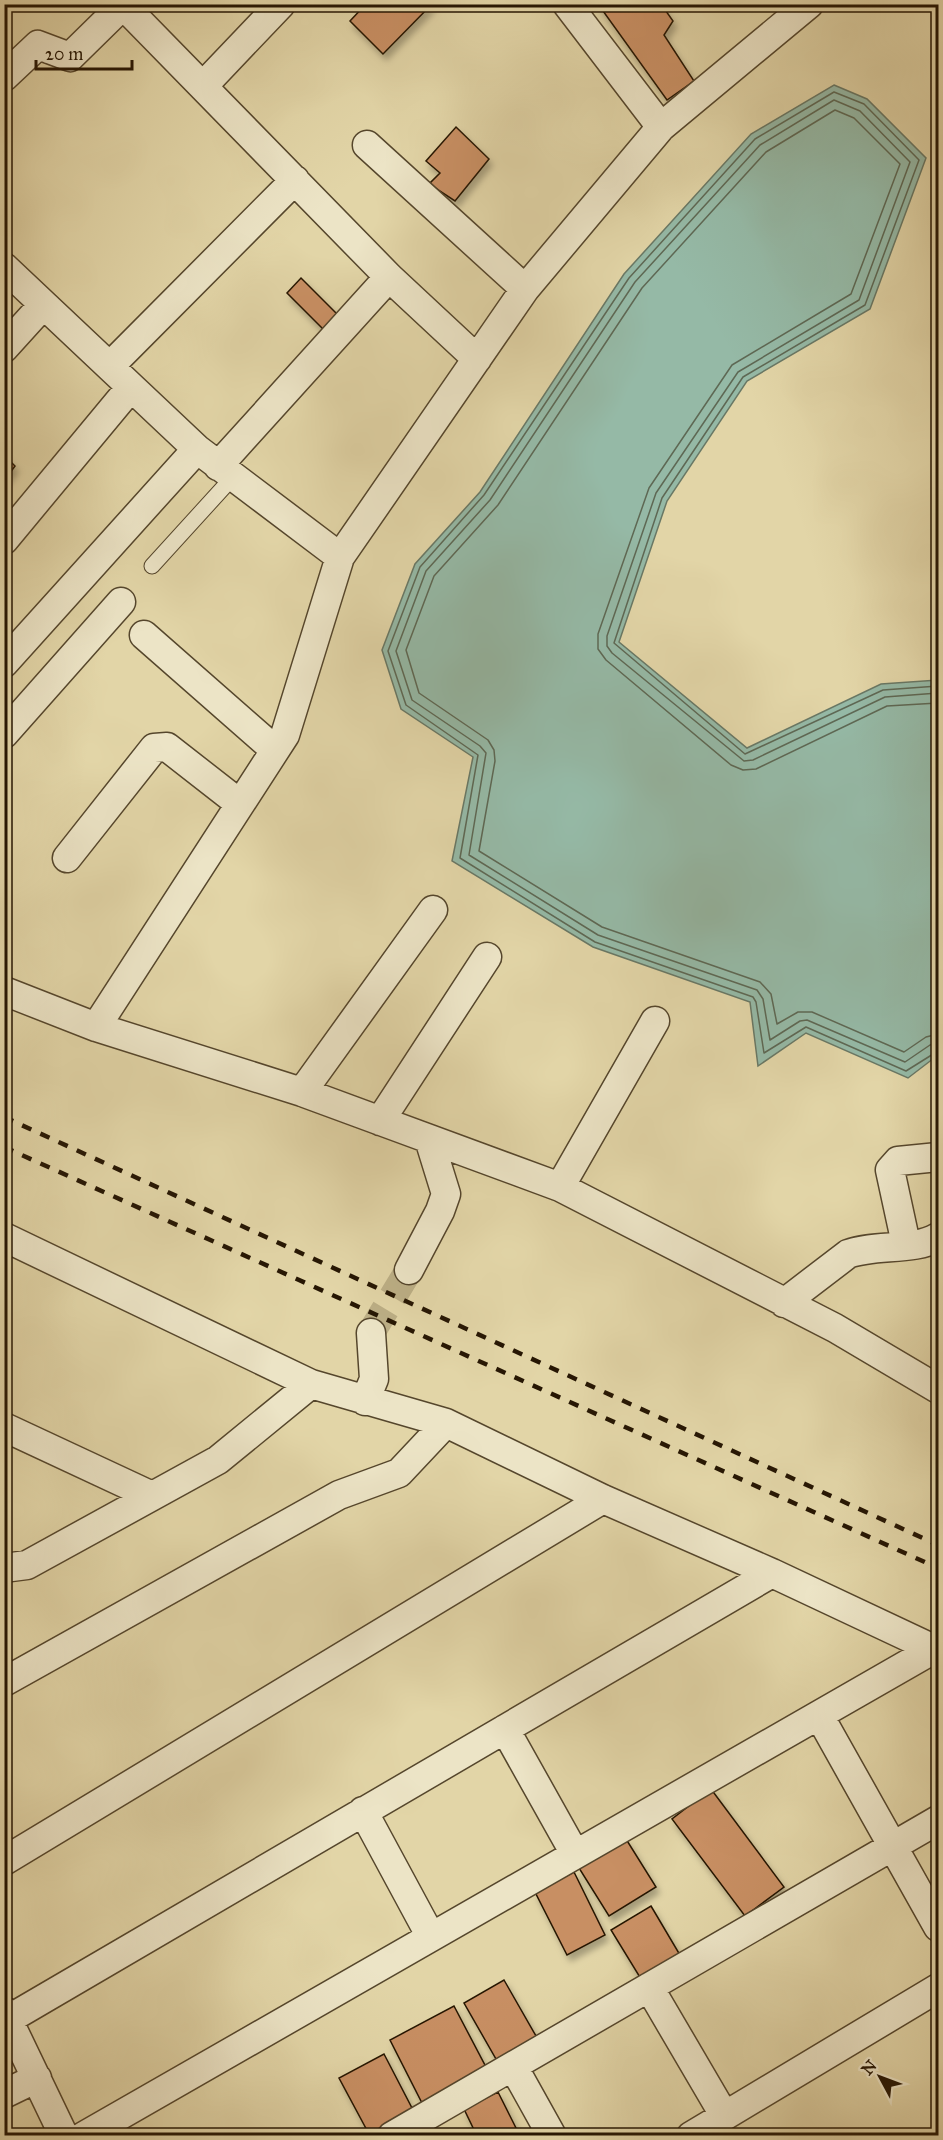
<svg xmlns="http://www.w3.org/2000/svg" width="943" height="2140" font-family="'IM FELL Great Primer',serif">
  <defs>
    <filter id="shadow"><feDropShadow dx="3.5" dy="6" stdDeviation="3" flood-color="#0004"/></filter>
  </defs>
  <rect width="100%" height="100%" fill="#e2d5a7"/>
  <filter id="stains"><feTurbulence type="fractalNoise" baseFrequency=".00333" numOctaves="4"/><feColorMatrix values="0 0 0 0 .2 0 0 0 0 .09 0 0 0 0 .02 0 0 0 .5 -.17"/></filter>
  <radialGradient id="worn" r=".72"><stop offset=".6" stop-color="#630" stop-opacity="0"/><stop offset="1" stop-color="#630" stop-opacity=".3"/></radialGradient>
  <path fill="#95b9a6" stroke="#697865" stroke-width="1.5" d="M834 85 867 99 926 158 870 309 747 381 667 501 619 642 747 748 881 684 938 680V1055L908 1078 806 1033 758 1066 750 1002 593 947 452 861 473 757 401 709 382 650 415 564 480 492 624 274 751 134Z"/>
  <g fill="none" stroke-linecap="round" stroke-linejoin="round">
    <path stroke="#5e6854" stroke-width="1.5" d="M938 686 883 690 745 754 614 643 662 498 743 377 865 305 919 160 864 104 834 92 755 139 629 278 484 495 420 567 388 651 406 705 478 755 460 858 595 942 753 997 756 1002 764 1053 806 1027 906 1071 938 1051
      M938 693 885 697 753 760 744 761 612 653 607 646V636L656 493 738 372 859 300 910 162 860 111 834 100 760 145 635 282 490 500 426 571 396 651 412 700 480 746 486 753 469 855 598 935 757 990 763 999 770 1040 800 1021 807 1020 905 1062 930 1045 938 1043
      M938 703 887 706 756 769 743 770 731 765 606 660 598 649V634L649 488 732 365 851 294 900 164 854 118 835 110 766 152 642 288 498 505 434 576 406 650 419 693 488 740 494 750 495 761 479 851 602 927 760 982 771 994 777 1024 798 1012H812L904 1052 926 1037 938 1034"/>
  </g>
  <path fill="#c88f63" stroke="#261603" stroke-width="1.5" filter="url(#shadow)" d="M366 4H432L383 54 350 21Z
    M598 4H661L673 21 664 35 694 81 667 100Z
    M456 127 489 159 455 201 429 184 440 173 426 161Z
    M301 278 341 318 327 333 287 293Z
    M4 455 15 466 4 481Z
    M711 1789 784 1887 745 1916 672 1819Z
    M626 1839 656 1887 609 1916 579 1868Z
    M574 1872 605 1935 567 1955 535 1892Z
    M651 1906 680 1955 641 1979 611 1930Z
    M504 1980 540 2043 500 2066 464 2003Z
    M454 2006 487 2069 422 2103 390 2040Z
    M384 2054 413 2110 369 2134 339 2078Z
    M498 2092 520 2136H477L464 2109Z"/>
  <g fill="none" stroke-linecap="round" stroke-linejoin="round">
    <path stroke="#bcaf86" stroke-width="28" stroke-dasharray="28 14" stroke-linecap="butt" d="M371 1333 409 1270"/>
    <g stroke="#55462c" stroke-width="17">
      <path id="service" d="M152 566 233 477"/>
    </g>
    <g stroke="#55462c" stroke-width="31">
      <path id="minor" d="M122 4 389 277 477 359
        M567 4 661 127
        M4 77 38 45 70 57 123 5
        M203 86 281 4
        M367 145 525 289
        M4 267 197 449 340 557
        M4 348 43 305
        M110 366 295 180
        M218 466 389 277
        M4 540 131 387
        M144 635 275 750
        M4 663 197 449
        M4 734 121 602
        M67 858 154 748 167 747 240 804
        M4 991 96 1027 302 1092 560 1187 835 1328 938 1389
        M96 1027 285 735 340 557 525 289 661 127 809 4
        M302 1092 433 910
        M380 1121 487 957
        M560 1187 655 1021
        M4 1237 311 1384 446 1423 603 1499 772 1573 938 1651
        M906 1244 890 1170 898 1161 938 1157
        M409 1270 440 1211 446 1194 429 1139
        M784 1303 848 1254C875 1244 915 1251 938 1237
        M365 1401 374 1379 371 1333
        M4 1427 152 1496
        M4 1568 27 1565 218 1460 311 1384
        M4 1682 339 1495 399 1473 446 1423
        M819 1715 938 1927
        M505 1729 575 1854
        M363 1811 431 1937
        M4 1861 603 1499
        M649 1987 724 2115
        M4 2011 64 2136
        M9 2019 772 1573
        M513 2066 552 2136
        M4 2094 37 2078
        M84 2136 934 1649
        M392 2136 938 1820
        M691 2136 938 1988"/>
    </g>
    <use href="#service" stroke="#ece4c6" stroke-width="15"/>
    <use href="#minor" stroke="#ece4c6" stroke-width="28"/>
    <path stroke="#261603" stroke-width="4.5" stroke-dasharray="10 10" stroke-linecap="butt" d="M4 1117 938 1545
      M4 1147 938 1568"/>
  </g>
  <rect width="943" height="2140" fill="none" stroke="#e2d5a7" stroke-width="24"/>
  <rect x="6" y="6" width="931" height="2128" fill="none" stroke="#261603" stroke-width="3"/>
  <rect x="12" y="12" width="919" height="2116" fill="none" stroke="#261603" stroke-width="1.5"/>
  <g transform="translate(880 2077) rotate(311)" stroke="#ece4c6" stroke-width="4.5" paint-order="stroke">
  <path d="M0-4.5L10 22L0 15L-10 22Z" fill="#261603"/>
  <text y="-9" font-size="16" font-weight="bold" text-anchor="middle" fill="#261603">N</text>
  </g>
  <path d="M36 60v9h96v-9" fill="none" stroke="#261603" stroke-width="3"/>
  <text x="45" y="60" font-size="18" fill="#261603" stroke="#ece4c6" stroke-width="4.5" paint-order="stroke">20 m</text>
  <rect width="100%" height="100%" filter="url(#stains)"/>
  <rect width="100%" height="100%" fill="url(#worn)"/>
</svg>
